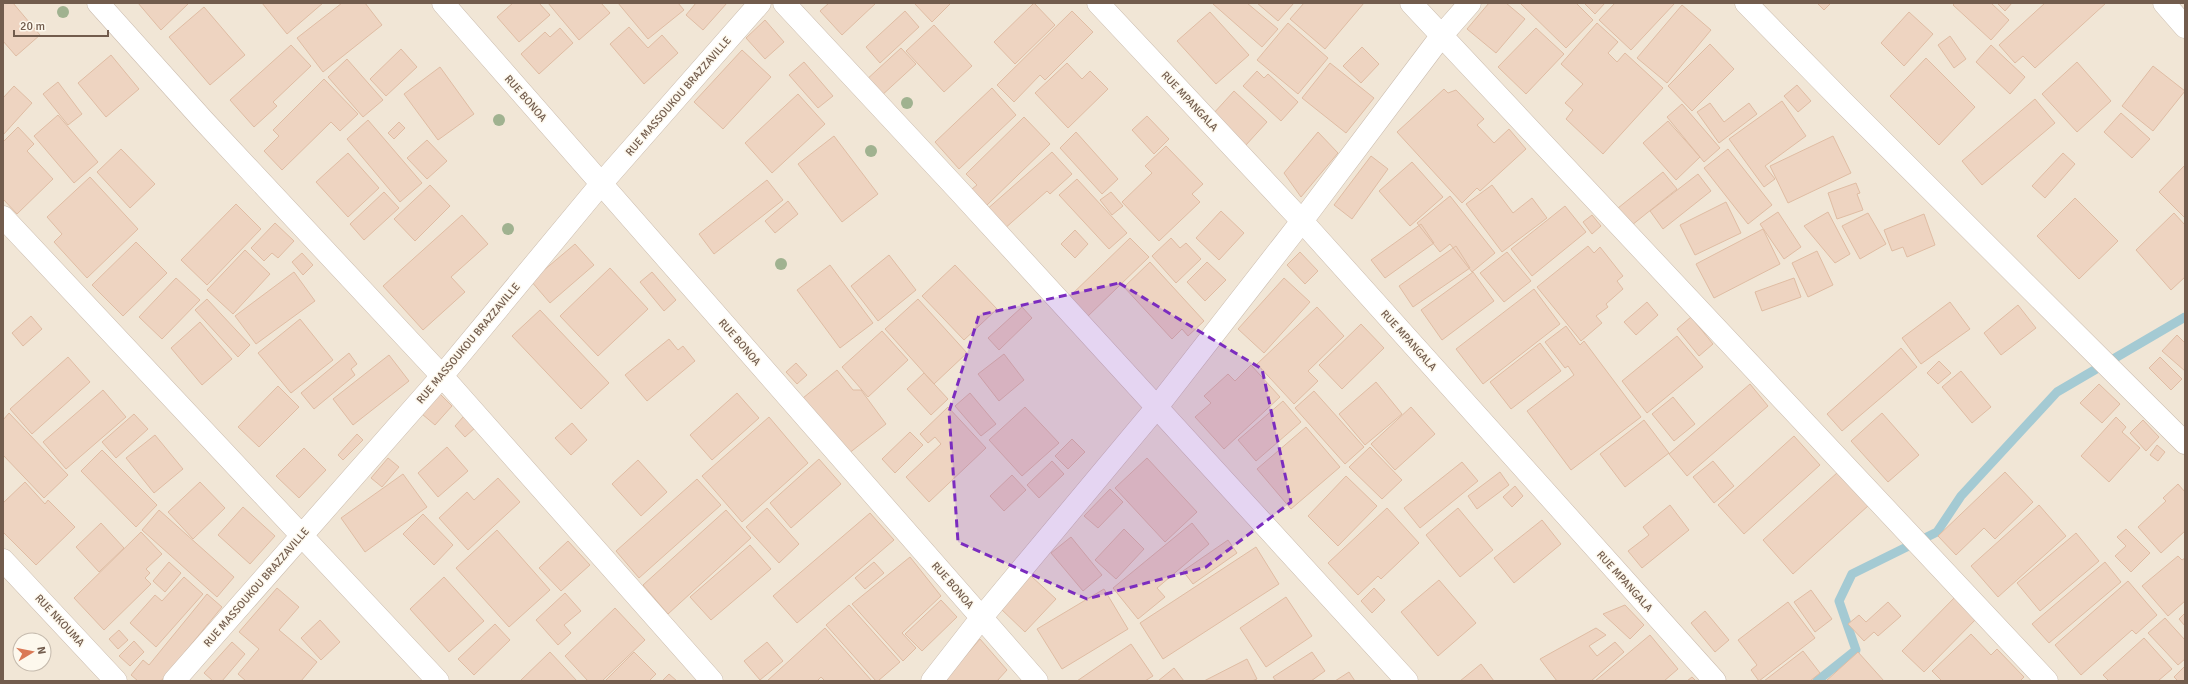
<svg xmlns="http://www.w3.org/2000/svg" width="2188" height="684" font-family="Signika,sans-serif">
  <rect width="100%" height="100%" fill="#faf4e7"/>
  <path fill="#f1e6d6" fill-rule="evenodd" d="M3 3H2185V681H3ZM20 640H44V664H20Z"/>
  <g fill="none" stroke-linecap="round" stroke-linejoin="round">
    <path stroke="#a4cad3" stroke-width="9" d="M1817 681 1856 650 1839 601 1852 574 1937 532 1961 496 2057 392 2185 317"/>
  </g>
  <path fill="#eed4c1" stroke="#dfbca3" d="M3 3H13L40 35 16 56 3 41Z
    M138 3H189L161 30Z
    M262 3H323L287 34Z
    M342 3H365L382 25 323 72 297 38Z
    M513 3H539L550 15 519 42 497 17Z
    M548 3H601L610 13 579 40Z
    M618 3H678L684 10 648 39Z
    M696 3H727L703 30 686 15Z
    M829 3H876L842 35 820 11Z
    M914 3H951L932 22Z
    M1034 3 1055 25 1015 64 994 42Z
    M1214 3H1247L1278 29 1262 47 1213 4Z
    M1257 3H1294L1278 21Z
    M1304 3H1364L1325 49 1290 19Z
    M1489 3H1506L1525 19 1496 53 1467 29Z
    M1520 3H1576L1593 20 1566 48Z
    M1584 3H1605L1595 14Z
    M1615 3H1675L1631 50 1599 20Z
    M1817 3H1831L1824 10Z
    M1955 3H1991L2009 20 1991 40 1953 5Z
    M1997 3H2012L2005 11Z
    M2045 3H2106L2035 68 2023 56 2015 63 1999 45Z
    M1682 5 1711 30 1667 83 1637 58Z
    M204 7 245 55 210 85 169 37Z
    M905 11 919 27 880 63 866 47Z
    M1072 11 1093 32 1045 80 1040 75 1014 102 997 85Z
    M1210 12 1249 55 1216 84 1177 41Z
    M1909 12 1933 34 1904 66 1881 43Z
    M765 20 784 42 765 59 746 38Z
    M1288 23 1328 58 1298 94 1257 60Z
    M1597 23 1618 42 1608 53 1617 62 1625 53 1663 88 1603 154 1566 119 1573 110 1565 103 1583 84 1561 64Z
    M934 25 972 66 944 92 906 51Z
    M629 27 648 48 662 35 678 53 644 84 610 44Z
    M560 28 573 43 539 74 521 54 545 32 550 37Z
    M1536 28 1564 54 1526 94 1498 67Z
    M1950 36 1966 59 1954 68 1938 45Z
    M1710 44 1734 69 1692 111 1668 86Z
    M291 45 311 66 273 102 277 106 254 127 230 100Z
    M1991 45 2025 77 2010 94 1976 62Z
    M1362 47 1379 64 1361 83 1343 66Z
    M901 48 916 64 880 97 865 81Z
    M401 49 417 67 386 96 370 79Z
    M742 50 771 77 723 129 694 102Z
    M111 55 139 89 106 117 78 83Z
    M1926 58 1975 107 1939 145 1890 96Z
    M347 59 383 100 363 117 328 77Z
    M804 62 833 96 818 108 789 75Z
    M2077 62 2111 101 2077 132 2042 94Z
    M1067 63 1082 79 1090 71 1108 89 1068 128 1035 93Z
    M1330 63 1374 98 1346 133 1302 98Z
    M2153 66 2185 91 2153 131 2122 106Z
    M440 67 474 114 438 140 404 94Z
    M1257 71 1264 78 1268 74 1298 102 1281 121 1243 86Z
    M324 79 358 114 340 131 331 122 282 170 264 151 279 136 273 130Z
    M58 82 82 114 68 125 43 94Z
    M1797 85 1811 101 1798 112 1784 96Z
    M14 86 32 103 3 135V98Z
    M992 88 1016 115 959 169 935 142Z
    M1444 89 1448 93 1456 90 1484 119 1477 125 1494 143 1509 129 1526 149 1480 191 1477 188 1462 203 1397 132Z
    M1234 91 1267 122 1246 145 1213 114Z
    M798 94 825 124 772 173 745 143Z
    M2035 99 2055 123 1982 185 1962 161Z
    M1782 101 1806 136 1765 166 1775 179 1764 187 1729 139Z
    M1710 103 1724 122 1749 103 1757 114 1719 143 1697 112Z
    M1682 104 1720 148 1704 162 1667 117Z
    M2121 113 2150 139 2132 158 2104 132Z
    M58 115 98 162 74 183 34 136Z
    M1147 116 1169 139 1154 154 1132 130Z
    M1024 117 1050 144 987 205 972 189 977 185 966 174Z
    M368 120 422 183 400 202 347 139Z
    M1668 121 1700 157 1676 180 1643 143Z
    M399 122 405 128 394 139 388 133Z
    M18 127 34 144 27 151 53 179 17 214 3 199V142Z
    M1076 132 1118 179 1102 194 1060 148Z
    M1318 132 1338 153 1301 197 1284 173Z
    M834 136 878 194 842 222 798 164Z
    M1833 136 1851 173 1788 203 1770 166Z
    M427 140 447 161 427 179 407 158Z
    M1166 146 1203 184 1192 194 1200 202 1159 241 1122 202 1152 173 1145 166Z
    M121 149 155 184 130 208 97 172Z
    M1728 149 1772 205 1748 224 1704 168Z
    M1052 152 1072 174 1050 194 1047 191 1003 230 985 211Z
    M348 153 379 188 348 217 316 182Z
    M2063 153 2075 164 2045 198 2032 186Z
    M1371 156 1388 169 1352 219 1334 205Z
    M1412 162 1443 197 1410 226 1379 191Z
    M2185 165V218L2159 192Z
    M1663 172 1677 189 1632 225 1618 208Z
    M1698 174 1711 191 1663 229 1650 211Z
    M90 177 138 229 87 278 54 242 62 234 47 217Z
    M1077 179 1127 233 1109 249 1059 195Z
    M767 180 783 200 714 254 699 234Z
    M1856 183 1860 193 1857 194 1863 210 1837 219 1828 193Z
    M430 185 450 206 415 241 394 219Z
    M1492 185 1513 213 1532 198 1547 218 1502 252 1466 204Z
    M384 192 399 208 364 240 350 224Z
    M1111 192 1123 206 1112 215 1100 200Z
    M1450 196 1495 253 1472 272 1450 244 1440 252 1417 223Z
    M2075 198 2118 241 2079 279 2037 236Z
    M788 201 798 214 775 233 765 221Z
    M1726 202 1741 233 1695 255 1680 225Z
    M236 204 261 229 207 285 181 260Z
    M1565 206 1586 232 1532 276 1511 249Z
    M1221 211 1244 233 1219 260 1196 238Z
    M1778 212 1801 247 1784 259 1760 224Z
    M1828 212 1850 254 1835 263 1804 226Z
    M1868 213 1886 244 1860 259 1842 226Z
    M2174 213 2185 225V277L2171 290 2136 250Z
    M1924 214 1935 245 1907 257 1903 247 1892 251 1884 230Z
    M462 215 488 244 451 277 465 292 423 330 383 286Z
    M1592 215 1601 226 1592 234 1583 222Z
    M275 223 294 241 278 258 272 253 264 261 251 248Z
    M1421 224 1434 243 1385 278 1371 260Z
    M1763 229 1780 264 1714 298 1696 264Z
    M1075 230 1088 244 1075 258 1061 244Z
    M1130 238 1149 257 1086 318 1067 299Z
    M1171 238 1180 248 1186 243 1201 259 1176 283 1152 256Z
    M136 242 167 273 123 316 92 285Z
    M575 244 594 265 550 303 531 281Z
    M1456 246 1470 268 1413 307 1399 286Z
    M1588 246 1594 253 1600 247 1623 276 1617 281 1623 289 1606 304 1608 307 1596 316 1602 323 1581 341 1537 287Z
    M245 250 270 274 233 314 207 290Z
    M1817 251 1833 285 1808 297 1792 263Z
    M1300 252 1318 271 1305 284 1287 265Z
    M1507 252 1531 281 1504 302 1480 273Z
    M302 253 313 265 303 275 292 262Z
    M889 255 916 290 878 321 851 286Z
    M1150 262 1204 321 1188 336 1182 329 1172 339 1124 287Z
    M1207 262 1226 280 1205 301 1187 282Z
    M830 265 873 323 840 348 797 290Z
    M955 265 997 309 964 340 922 296Z
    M610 268 648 309 598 356 560 316Z
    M294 272 315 301 256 344 235 316Z
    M652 272 676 300 664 311 640 282Z
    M1473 272 1494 301 1442 340 1421 310Z
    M176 278 200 300 162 339 139 317Z
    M1284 278 1310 302 1264 353 1238 329Z
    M1794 278 1801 297 1762 311 1755 292Z
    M1534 289 1560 324 1483 384 1456 349Z
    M207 299 250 345 238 357 195 310Z
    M918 299 967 353 934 384 885 329Z
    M1647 302 1658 315 1636 335 1624 322Z
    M1950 302 1970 329 1921 364 1902 338Z
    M2018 305 2036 328 2001 355 1984 333Z
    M1022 307 1032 318 999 350 988 338Z
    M1317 307 1344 336 1308 371 1318 381 1294 404 1257 364Z
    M540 310 609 383 581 409 512 336Z
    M31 316 42 329 23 346 12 333Z
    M1691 317 1713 344 1699 356 1677 329Z
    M300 319 333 360 291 393 258 353Z
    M200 322 232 359 202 385 171 348Z
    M1361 324 1384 348 1342 389 1319 365Z
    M1566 326 1580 345 1584 341 1641 417 1571 470 1527 411 1574 375 1568 366 1565 368 1545 342Z
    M882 331 908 360 868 397 842 367Z
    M2177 335 2185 343V371L2162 351Z
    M1677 336 1703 367 1647 413 1622 381Z
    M669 339 678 350 683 346 695 361 647 401 625 375Z
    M1540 343 1561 371 1511 409 1490 382Z
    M1901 348 1917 367 1842 431 1827 414Z
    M349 353 357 364 351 369 355 375 314 409 301 393Z
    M1004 354 1024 380 999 401 978 374Z
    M389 355 409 381 353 425 333 399Z
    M68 357 90 382 32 434 10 409Z
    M2160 357 2182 379 2171 390 2149 368Z
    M1939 361 1951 373 1938 384 1927 373Z
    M796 363 807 375 797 384 786 372Z
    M1251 365 1280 397 1224 449 1195 417 1211 403 1204 396 1228 374 1235 381Z
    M837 370 853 390H861L886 424 848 454 803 398Z
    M1961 371 1991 407 1972 423 1942 387Z
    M924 373 948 399 931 415 907 389Z
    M1376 382 1402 414 1365 445 1339 414Z
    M1750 384 1768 406 1687 476 1669 454Z
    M2099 384 2120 404 2102 423 2080 403Z
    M278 386 299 407 259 447 238 427Z
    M103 390 126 417 66 469 43 442Z
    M1314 391 1364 447 1345 464 1295 408Z
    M737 393 759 418 712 460 690 435Z
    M970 393 996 424 981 436 955 406Z
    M440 394 452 406 435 425 422 414Z
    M1673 397 1695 424 1674 441 1652 414Z
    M1283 401 1301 422 1256 461 1238 440Z
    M948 407 986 448 929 502 906 477 941 444 935 437 928 443 920 434Z
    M1025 407 1059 443 1022 476 989 440Z
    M1411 407 1435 434 1395 470 1371 444Z
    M9 413 68 475 44 498 3 455V420Z
    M1882 413 1919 455 1888 482 1851 441Z
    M134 414 148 429 116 458 102 442Z
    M464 416 476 427 465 437 455 426Z
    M769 417 808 463 742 522 702 476Z
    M2116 417 2126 427 2122 432 2140 448 2109 482 2081 456Z
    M1644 420 1669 453 1625 487 1600 454Z
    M2143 420 2159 437 2146 451 2130 433Z
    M572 423 587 440 571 455 555 438Z
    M1306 427 1340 467 1291 509 1257 469Z
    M910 432 923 445 895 473 882 459Z
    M357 434 363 440 343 460 338 455Z
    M155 435 183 469 154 493 126 458Z
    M1794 436 1820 465 1744 534 1718 505Z
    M1072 439 1085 452 1068 469 1055 456Z
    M2157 445 2165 452 2158 461 2150 455Z
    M447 447 468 471 438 497 418 473Z
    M1370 447 1402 480 1382 499 1349 467Z
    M304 448 326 470 299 498 276 476Z
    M102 450 157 505 136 527 81 471Z
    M388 458 399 467 382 487 371 478Z
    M1147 458 1197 512 1165 542 1115 488Z
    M819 459 841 484 791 528 770 503Z
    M638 460 667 492 641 516 612 484Z
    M1052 461 1064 474 1039 498 1027 485Z
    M1713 461 1734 486 1714 503 1693 477Z
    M1462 462 1478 481 1420 528 1404 508Z
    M1500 472 1509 485 1477 509 1468 496Z
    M1838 472 1869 505 1793 574 1763 540Z
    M2005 472 2033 502 1995 539 1984 528 1956 555 1938 536Z
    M403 474 427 507 365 552 341 518Z
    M1012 475 1026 490 1004 511 990 496Z
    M1346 476 1377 506 1338 546 1308 516Z
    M498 478 520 502 468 550 439 518 467 492 474 500Z
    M697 479 721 505 639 578 616 551Z
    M25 482 45 504 48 500 75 527 36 565 3 532V503Z
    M200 482 225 508 193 539 168 512Z
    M2178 484 2185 492V531L2161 553 2138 527 2166 501 2163 498Z
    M1515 486 1523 496 1512 507 1503 497Z
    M1110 489 1123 502 1098 528 1084 516Z
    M1670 505 1689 530 1642 568 1628 551 1649 535 1643 527Z
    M2039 505 2066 536 1998 597 1971 566Z
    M243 507 275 536 250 564 218 535Z
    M767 508 799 544 779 563 746 527Z
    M1387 508 1419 543 1381 579 1378 576 1358 595 1328 563Z
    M1458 508 1493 550 1460 577 1426 535Z
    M159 510 234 577 217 597 142 530Z
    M726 510 751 538 668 614 643 585Z
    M870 513 894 540 797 623 773 596Z
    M423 514 453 545 434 565 403 534Z
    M1542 520 1561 544 1514 583 1494 558Z
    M101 523 124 548 99 572 76 547Z
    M1192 523 1209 544 1157 588 1165 597 1138 619 1113 588Z
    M1124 529 1144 549 1116 579 1095 560Z
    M2126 529 2150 553 2131 572 2115 556 2126 546 2117 537Z
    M497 530 550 590 509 627 456 568Z
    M141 532 162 554 146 569 150 573 145 578 151 584 104 630 74 598Z
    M2076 533 2099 561 2040 611 2017 583Z
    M1071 537 1102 575 1083 591 1051 553Z
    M1228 540 1237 553 1193 584 1183 571Z
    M568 541 590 565 561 591 539 568Z
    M750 545 771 569 711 620 690 597Z
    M1256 547 1279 584 1163 659 1140 623Z
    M2178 556 2182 560 2185 558V601L2168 616 2142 586Z
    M910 557 941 596 902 633 916 648 903 661 852 604Z
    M169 562 181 573 165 592 153 581Z
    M874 562 884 573 865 589 855 578Z
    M2105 562 2121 582 2049 643 2032 624Z
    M1031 576 1056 599 1025 632 1000 608Z
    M184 577 203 594 156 647 130 623 155 595 162 601Z
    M444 577 484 621 449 652 410 609Z
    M1439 580 1476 623 1438 656 1401 612Z
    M2128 581 2157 615 2136 634 2132 630 2081 675 2055 645Z
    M277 588 299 607 279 630 317 662 301 681H246L238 674 259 649 239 632Z
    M1374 588 1385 600 1372 613 1361 601Z
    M1104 589 1128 629 1062 669 1037 629Z
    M1811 590 1832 619 1815 632 1794 602Z
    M565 593 581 611 564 625 571 633 558 645 536 620Z
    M207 594 222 607 161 681H138L131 675 143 660 149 665Z
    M1957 595 1979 616 1924 672 1902 651Z
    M1286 597 1312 636 1266 667 1240 628Z
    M941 600 957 617 922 651 905 634Z
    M1788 602 1815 638 1759 681 1751 670 1757 665 1738 640Z
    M1888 602 1901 616 1878 636 1874 632 1864 641 1848 624 1859 615 1866 622Z
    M849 605 900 662 878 681H876L826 625Z
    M1625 605 1644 625 1630 639 1603 614Z
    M615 608 645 640 602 681H588L565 656Z
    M1705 611 1729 640 1715 652 1691 623Z
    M2185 613V626L2179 619Z
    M2165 618 2185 640V659L2178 665 2148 633Z
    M320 620 340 642 321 660 301 638Z
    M495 624 510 640 474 675 458 659Z
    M825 628 872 681H825L821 677 817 681H767Z
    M1596 628 1606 635 1589 646 1597 656 1615 642 1624 652 1591 681H1557L1540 659Z
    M119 630 128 640 118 649 109 639Z
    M1971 634 1991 655 1997 649 2024 677 2020 681H1942L1932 671Z
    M1650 635 1678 669 1664 681H1595Z
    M2144 638 2172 669 2158 681H2109L2103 675Z
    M980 639 1007 670 997 681H944Z
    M134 641 144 652 130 666 119 656Z
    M232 642 245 654 222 681H213L204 673Z
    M767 642 783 661 760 680 744 661Z
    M1131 644 1153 676 1145 681H1077Z
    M1803 651 1820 673 1810 681H1764Z
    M550 652 577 681H520Z
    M634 652 656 674 649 681H605Z
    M1312 652 1325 671 1311 681H1276L1273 677Z
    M1858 652 1884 681H1826Z
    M1247 659 1257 679 1252 681H1204Z
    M1481 664 1494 681H1460Z
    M2185 666V681H2178L2174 677Z
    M1174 668 1184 681H1158Z
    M1349 672 1355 681H1335Z
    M669 674 677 681H662Z
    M1692 677 1696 681H1687Z"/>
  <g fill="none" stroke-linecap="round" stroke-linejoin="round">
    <g stroke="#cbbcae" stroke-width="23">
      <path id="street" d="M98 3 203 120 442 376 712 681
        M443 3 1037 681
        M784 3 960 192 1407 681
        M1098 3 1302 221 1715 681
        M1411 3 2047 681
        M1746 3 1843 102 2185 443
        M2164 3 2185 27
        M3 217 438 681
        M3 560 116 681
        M174 681 442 376 601 184 760 3
        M932 681 982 617 1157 407 1302 221 1442 35 1470 3"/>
    </g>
    <use href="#street" stroke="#fff" stroke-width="22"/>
  </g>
  <g fill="#a0b290">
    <circle cx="63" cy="12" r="6"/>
    <circle cx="907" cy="103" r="6"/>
    <circle cx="499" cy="120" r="6"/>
    <circle cx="871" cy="151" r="6"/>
    <circle cx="508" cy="229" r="6"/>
    <circle cx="781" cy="264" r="6"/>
  </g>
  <path fill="#7b2cbf" fill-opacity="0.2" stroke="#7b2cbf" stroke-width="3" stroke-dasharray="8 5" stroke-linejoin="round" d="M1119 283 1262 369 1291 502 1206 567 1087 599 958 542 949 412 979 315Z"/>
  <g text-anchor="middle" stroke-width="3" stroke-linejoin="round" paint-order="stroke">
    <g font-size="11" fill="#725c4d" stroke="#fdf8ed">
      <text transform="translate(678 96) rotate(-49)" y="4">RUE MASSOUKOU BRAZZAVILLE</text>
      <text transform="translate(526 98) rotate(49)" y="4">RUE BONOA</text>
      <text transform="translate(1190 101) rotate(47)" y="4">RUE MPANGALA</text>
      <text transform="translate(1409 340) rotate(48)" y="4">RUE MPANGALA</text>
      <text transform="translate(740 342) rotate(49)" y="4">RUE BONOA</text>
      <text transform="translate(468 343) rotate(-50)" y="4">RUE MASSOUKOU BRAZZAVILLE</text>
      <text transform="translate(1625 581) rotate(48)" y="4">RUE MPANGALA</text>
      <text transform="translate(953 585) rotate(49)" y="4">RUE BONOA</text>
      <text transform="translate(256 587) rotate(-49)" y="4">RUE MASSOUKOU BRAZZAVILLE</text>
      <text transform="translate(60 620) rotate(47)" y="4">RUE NKOUMA</text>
    </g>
  </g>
  <rect width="2188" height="684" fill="none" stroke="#725c4d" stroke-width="8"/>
  <g transform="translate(32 652) rotate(80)"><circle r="19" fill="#fdf8ed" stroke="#c5baad"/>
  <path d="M0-3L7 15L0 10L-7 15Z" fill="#da7956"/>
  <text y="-6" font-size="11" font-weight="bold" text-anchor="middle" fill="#725c4d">N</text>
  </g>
  <path d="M14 30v6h94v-6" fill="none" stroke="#725c4d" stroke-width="2"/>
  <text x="20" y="30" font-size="12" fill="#725c4d" stroke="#fdf8ed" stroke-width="3" paint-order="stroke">20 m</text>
</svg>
